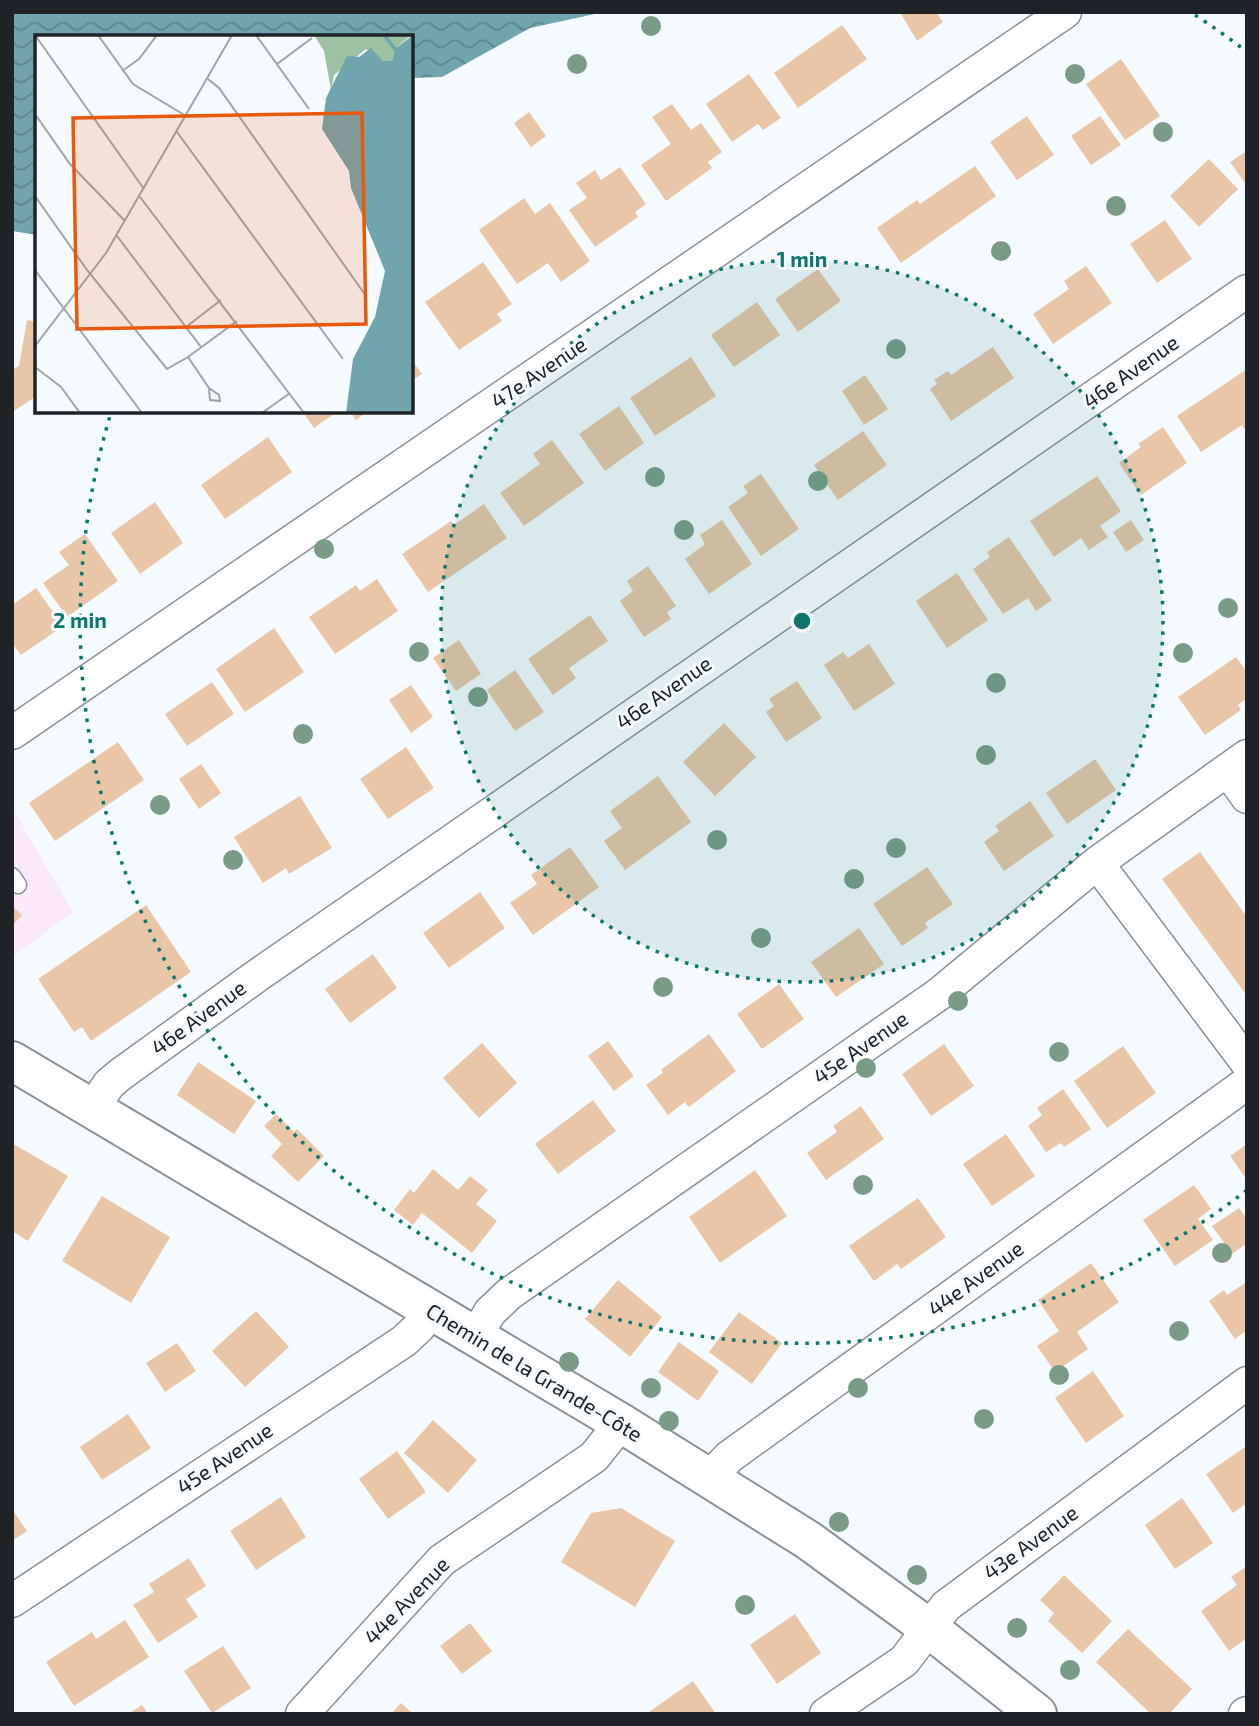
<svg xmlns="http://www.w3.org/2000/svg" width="1259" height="1726" font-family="'Exo 2',sans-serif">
  <defs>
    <pattern id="water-waves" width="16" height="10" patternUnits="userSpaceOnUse" patternTransform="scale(1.75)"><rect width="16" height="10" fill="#71a5ae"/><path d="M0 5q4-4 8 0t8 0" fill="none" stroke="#5c868d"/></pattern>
  </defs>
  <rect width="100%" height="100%" fill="#f5fafe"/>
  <path fill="#fae9fb" d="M12 808 73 912 12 957Z"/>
  <path fill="url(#water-waves)" d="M12 12H604L530 28 442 77 411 78V37H37V235L12 231Z"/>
  <path fill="#e9c6a8" d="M900 12H936L943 22 917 41Z
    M842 25 867 59 798 108 774 73Z
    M1121 59 1160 116 1125 140 1086 84Z
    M749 74 781 118 763 130 758 124 732 142 706 104Z
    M672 104 691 130 701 123 722 152 708 162 712 168 666 201 641 165 671 144 652 117Z
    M529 112 546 136 531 147 514 123Z
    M1027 116 1054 155 1017 180 990 142Z
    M1100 116 1121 145 1091 165 1071 136Z
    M1247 151V186L1230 162Z
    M1209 159 1238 189 1199 227 1170 196Z
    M975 166 996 196 901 263 877 228 917 200 920 204Z
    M620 167 646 204 635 212 638 217 595 247 569 210 587 198 576 183 595 170 601 180Z
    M524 198 535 214 550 203 590 261 561 282 548 263 517 284 479 230Z
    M1165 220 1192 259 1157 283 1130 244Z
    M483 262 512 304 497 314 502 321 459 350 425 302Z
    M1086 266 1112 303 1053 344 1033 314 1069 289 1064 281Z
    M818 269 841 301 798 332 775 299Z
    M757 302 780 335 734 367 711 335Z
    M27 320 37 322V396L12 412V370L19 366Z
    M993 347 1014 378 951 421 930 389 937 384 934 380 948 371 951 375Z
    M691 357 716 396 655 436 630 398Z
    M411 359 422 374 411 381Z
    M1247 369V433L1242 425 1201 452 1177 416Z
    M865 375 888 409 864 425 842 391Z
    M619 406 644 443 605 471 579 434Z
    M302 411H338L314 428Z
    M350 411H368L356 420Z
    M1163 427 1187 463 1141 495 1119 463 1141 447 1138 444Z
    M863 431 887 465 838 500 814 465Z
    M268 437 292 472 225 519 201 485Z
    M552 440 584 483 524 526 500 493 540 464 533 454Z
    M761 474 799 529 761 556 728 507 748 493 743 486Z
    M1097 476 1121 511 1100 526 1108 537 1089 550 1081 538 1054 557 1030 521Z
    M155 502 183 543 140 574 111 533Z
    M484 504 507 538 428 592 402 554 451 521 454 525Z
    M722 520 752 564 709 594 685 559 705 544 700 535Z
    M1131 520 1144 540 1126 552 1113 532Z
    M85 534 118 581 67 617 43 583 69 565 59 552Z
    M1009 537 1052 600 1036 611 1028 598 1003 614 973 569 990 557 987 552Z
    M648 566 676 606 667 612 671 619 644 637 620 601 633 591 627 581Z
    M957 573 988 620 947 648 916 601Z
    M377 579 398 611 335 654 309 617 356 585 360 591Z
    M36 588 63 626 21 655 12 643V605Z
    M590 615 608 641 569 668 576 678 553 695 528 659Z
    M274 628 304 672 245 712 216 669Z
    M459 640 481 674 456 691 433 658Z
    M869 644 895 684 854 711 824 665 843 652 848 658Z
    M1236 657 1247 672V698L1238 705 1241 710 1205 735 1178 697Z
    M515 670 544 712 515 731 487 690Z
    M797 681 822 718 786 742 766 712 774 706 769 699Z
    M212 682 234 714 187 746 165 714Z
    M411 685 433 717 411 733 389 700Z
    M724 723 756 757 715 796 683 762Z
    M118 742 144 780 55 841 29 803Z
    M406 747 434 788 388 819 360 779Z
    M1095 759 1116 790 1067 824 1046 793Z
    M201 764 221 793 199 809 179 779Z
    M658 776 691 822 625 870 604 841 622 828 610 811Z
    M300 796 332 848 289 874 286 868 263 883 234 837Z
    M1030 801 1054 836 1004 871 984 842 999 831 995 826Z
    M570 847 599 887 533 935 510 903 537 884 531 875Z
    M1200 852 1247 917V996L1162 879Z
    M927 867 953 904 925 923 928 928 902 946 873 904Z
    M480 892 505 928 449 968 423 933Z
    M146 905 191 972 91 1041 82 1027 74 1032 38 979Z
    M12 906 22 915 12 926Z
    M859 928 884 964 836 997 811 962Z
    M373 954 397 988 350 1023 325 989Z
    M779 984 804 1019 762 1049 737 1014Z
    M709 1034 736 1071 689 1107 685 1102 668 1115 646 1085 663 1073 661 1070Z
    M608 1041 634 1076 614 1091 588 1056Z
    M482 1043 517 1083 479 1118 443 1078Z
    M944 1044 974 1086 931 1116 902 1074Z
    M1123 1046 1156 1093 1107 1128 1074 1081Z
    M198 1062 256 1101 234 1134 177 1095Z
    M1063 1089 1091 1129 1064 1147 1061 1143 1046 1152 1028 1126 1042 1115 1037 1108Z
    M593 1100 616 1131 558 1174 535 1144Z
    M861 1106 884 1139 826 1180 807 1153 837 1132 833 1126Z
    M276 1114 294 1132 297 1129 324 1156 298 1182 271 1156 282 1144 264 1126Z
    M1006 1134 1035 1176 992 1206 963 1164Z
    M12 1143 68 1176 28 1241 12 1231Z
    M1247 1144V1180L1230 1156Z
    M433 1169 458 1190 470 1176 488 1190 476 1204 497 1221 472 1253 422 1213 413 1225 394 1210 410 1189 414 1193Z
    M755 1170 787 1216 720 1263 689 1217Z
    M1194 1185 1211 1209 1198 1219 1213 1240 1175 1266 1143 1220Z
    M102 1196 170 1237 131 1303 62 1261Z
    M918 1198 946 1237 901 1269 897 1264 874 1281 849 1246Z
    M1239 1208 1247 1219V1243L1232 1254 1212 1226Z
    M1091 1263 1119 1302 1077 1332 1088 1349 1055 1372 1037 1346 1059 1331 1038 1300Z
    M618 1280 662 1317 630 1357 585 1319Z
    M1247 1282V1330L1235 1339 1209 1301 1224 1290 1227 1295Z
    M256 1311 289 1347 245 1387 212 1351Z
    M739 1312 782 1343 752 1384 709 1352Z
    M679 1342 719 1371 698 1401 658 1372Z
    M177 1343 196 1371 165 1392 146 1363Z
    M1093 1371 1124 1416 1086 1443 1055 1398Z
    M128 1414 151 1448 102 1480 80 1447Z
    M433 1420 477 1460 448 1493 404 1453Z
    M1245 1447 1247 1503 1233 1513 1206 1474Z
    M397 1451 426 1492 388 1519 359 1479Z
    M281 1497 306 1537 256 1570 230 1531Z
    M1182 1498 1213 1543 1175 1569 1145 1525Z
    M621 1508 675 1541 635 1607 561 1562 591 1513Z
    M12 1509 27 1531 12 1541Z
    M189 1558 206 1586 186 1599 198 1617 158 1643 133 1605 154 1592 149 1584Z
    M1247 1566V1638L1229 1651 1201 1611 1237 1585 1231 1577Z
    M1064 1575 1112 1621 1082 1653 1048 1621 1054 1613 1040 1600Z
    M795 1614 821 1653 777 1684 750 1645Z
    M125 1620 149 1657 74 1706 46 1662 92 1632 96 1639Z
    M470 1623 492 1651 462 1674 440 1646Z
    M1128 1629 1192 1689 1169 1714H1151L1096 1662Z
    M223 1646 251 1688 212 1713 184 1671Z
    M693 1681 716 1714H646Z
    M401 1703 413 1714H391Z
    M142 1705 148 1714H128Z"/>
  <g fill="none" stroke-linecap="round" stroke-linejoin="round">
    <g stroke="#8a9197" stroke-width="19">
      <path id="service" d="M12 876 18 885"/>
    </g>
    <g stroke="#8a9197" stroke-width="35">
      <path id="minor" d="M12 733 1065 12
        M1228 770 1247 797
        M1097 863 1247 1063
        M93 1108 109 1084 121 1074 258 975 1247 291
        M475 1337 490 1312 509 1294 939 994 1097 863 1247 756
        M709 1478 729 1457 1247 1083
        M12 1601 404 1341 419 1327 431 1311
        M302 1714 442 1560 594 1457 621 1423
        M826 1714 904 1661 946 1606 1247 1383
        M1245 1714 1247 1713"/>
    </g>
    <g stroke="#8a9197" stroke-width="42">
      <path id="secondary" d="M12 1061 621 1423 808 1540 930 1629 1037 1714"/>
    </g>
    <use href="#service" stroke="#fff" stroke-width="16"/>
    <use href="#minor" stroke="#fff" stroke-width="32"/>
    <use href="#secondary" stroke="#fff" stroke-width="38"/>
  </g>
  <g fill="#7a9b88">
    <circle cx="651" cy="26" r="10"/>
    <circle cx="577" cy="64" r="10"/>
    <circle cx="1075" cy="74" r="10"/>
    <circle cx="1163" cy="132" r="10"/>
    <circle cx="1116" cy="206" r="10"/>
    <circle cx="1001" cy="251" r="10"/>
    <circle cx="896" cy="349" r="10"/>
    <circle cx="655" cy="477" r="10"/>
    <circle cx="818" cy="481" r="10"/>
    <circle cx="684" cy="530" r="10"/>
    <circle cx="324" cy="549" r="10"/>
    <circle cx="1228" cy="608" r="10"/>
    <circle cx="419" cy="652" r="10"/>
    <circle cx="1183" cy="653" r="10"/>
    <circle cx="996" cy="683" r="10"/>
    <circle cx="478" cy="697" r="10"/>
    <circle cx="303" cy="734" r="10"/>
    <circle cx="986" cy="755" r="10"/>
    <circle cx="160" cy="805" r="10"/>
    <circle cx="717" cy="840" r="10"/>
    <circle cx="896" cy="848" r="10"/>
    <circle cx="233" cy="860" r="10"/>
    <circle cx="854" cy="879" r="10"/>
    <circle cx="761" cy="938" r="10"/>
    <circle cx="663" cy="987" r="10"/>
    <circle cx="958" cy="1001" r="10"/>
    <circle cx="1059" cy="1052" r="10"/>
    <circle cx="866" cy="1068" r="10"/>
    <circle cx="863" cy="1185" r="10"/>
    <circle cx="1222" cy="1253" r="10"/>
    <circle cx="1179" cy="1331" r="10"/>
    <circle cx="569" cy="1362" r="10"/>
    <circle cx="1059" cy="1375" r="10"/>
    <circle cx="651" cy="1388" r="10"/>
    <circle cx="858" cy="1388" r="10"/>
    <circle cx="984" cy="1419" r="10"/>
    <circle cx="669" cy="1421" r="10"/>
    <circle cx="839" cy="1522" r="10"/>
    <circle cx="917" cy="1575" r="10"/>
    <circle cx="745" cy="1605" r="10"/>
    <circle cx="1017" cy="1628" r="10"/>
    <circle cx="1070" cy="1670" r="10"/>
  </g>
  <circle cx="802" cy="621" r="361" fill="#0f766e" fill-opacity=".12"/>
  <g fill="none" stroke="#0f766e" stroke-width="3.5" stroke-dasharray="3.5 7">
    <circle cx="802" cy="621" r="361"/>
    <path d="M1247 1190A722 722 0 0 1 110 416M1195 15A722 722 0 0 1 1247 52"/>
  </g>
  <g text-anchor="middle" stroke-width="6" stroke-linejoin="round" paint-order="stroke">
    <g font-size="21" fill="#202326" stroke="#f5fafe">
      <text transform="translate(1131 372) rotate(-35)" y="7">46e Avenue</text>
      <text transform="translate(539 373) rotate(-34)" y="7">47e Avenue</text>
      <text transform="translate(664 693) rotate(-35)" y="7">46e Avenue</text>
      <text transform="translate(199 1018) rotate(-36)" y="7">46e Avenue</text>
      <text transform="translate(861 1048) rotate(-35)" y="7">45e Avenue</text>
      <text transform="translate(976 1279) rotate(-36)" y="7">44e Avenue</text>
      <text transform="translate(534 1373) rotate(31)" y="7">Chemin de la Grande-Côte</text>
      <text transform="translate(225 1459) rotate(-34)" y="7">45e Avenue</text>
      <text transform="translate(1031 1543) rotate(-36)" y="7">43e Avenue</text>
      <text transform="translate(407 1601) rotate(-46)" y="7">44e Avenue</text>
    </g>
  </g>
  <g transform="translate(35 35)">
    <rect width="378" height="378" fill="#f5fafe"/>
    <path d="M279 0H376L360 14 357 26H348L331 14 299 40 296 55 289 16Z" fill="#9dc1a3"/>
    <path d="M378 0V378H311L318 324 340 282 350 236 316 153 314 136 287 94 291 63 312 21 324 22 336 13 348 26H357L360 14Z" fill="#71a5ae"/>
    <path fill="none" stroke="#71a5ae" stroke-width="3.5" d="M349 0 360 14 378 13"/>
    <path fill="none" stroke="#a0a4a8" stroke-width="2" d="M0 0 109 154M63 0 98 49 151 81M221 0 274 74M242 29 277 3M87 36 104 24 122 0M173 44 184 53 331 261M0 79 35 129 90 186M142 97 308 324M0 161 52 235 132 334 153 322M105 162 269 378M82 201 166 312M0 235 107 378M151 292 186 265M0 311 71 218 197 0M0 332 26 352 45 378M174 353 175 365 185 366 184 360 174 353 153 322 202 286M227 378 255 358"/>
    <path fill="#e8590c" fill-opacity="0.15" stroke="#e8590c" stroke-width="3.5" d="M327 78 331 289 42 294 38 83Z"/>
    <rect width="378" height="378" fill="none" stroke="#202326" stroke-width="3.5"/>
  </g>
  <circle cx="802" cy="621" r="10" fill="#0f766e" stroke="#f5fafe" stroke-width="3.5"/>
  <g font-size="21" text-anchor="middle" font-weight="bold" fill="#0f766e" stroke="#f5fafe" stroke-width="6" stroke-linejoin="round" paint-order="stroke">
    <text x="802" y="267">1 min</text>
    <text x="80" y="628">2 min</text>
  </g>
  <rect width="1259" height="1726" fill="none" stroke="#202326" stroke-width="28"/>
</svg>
